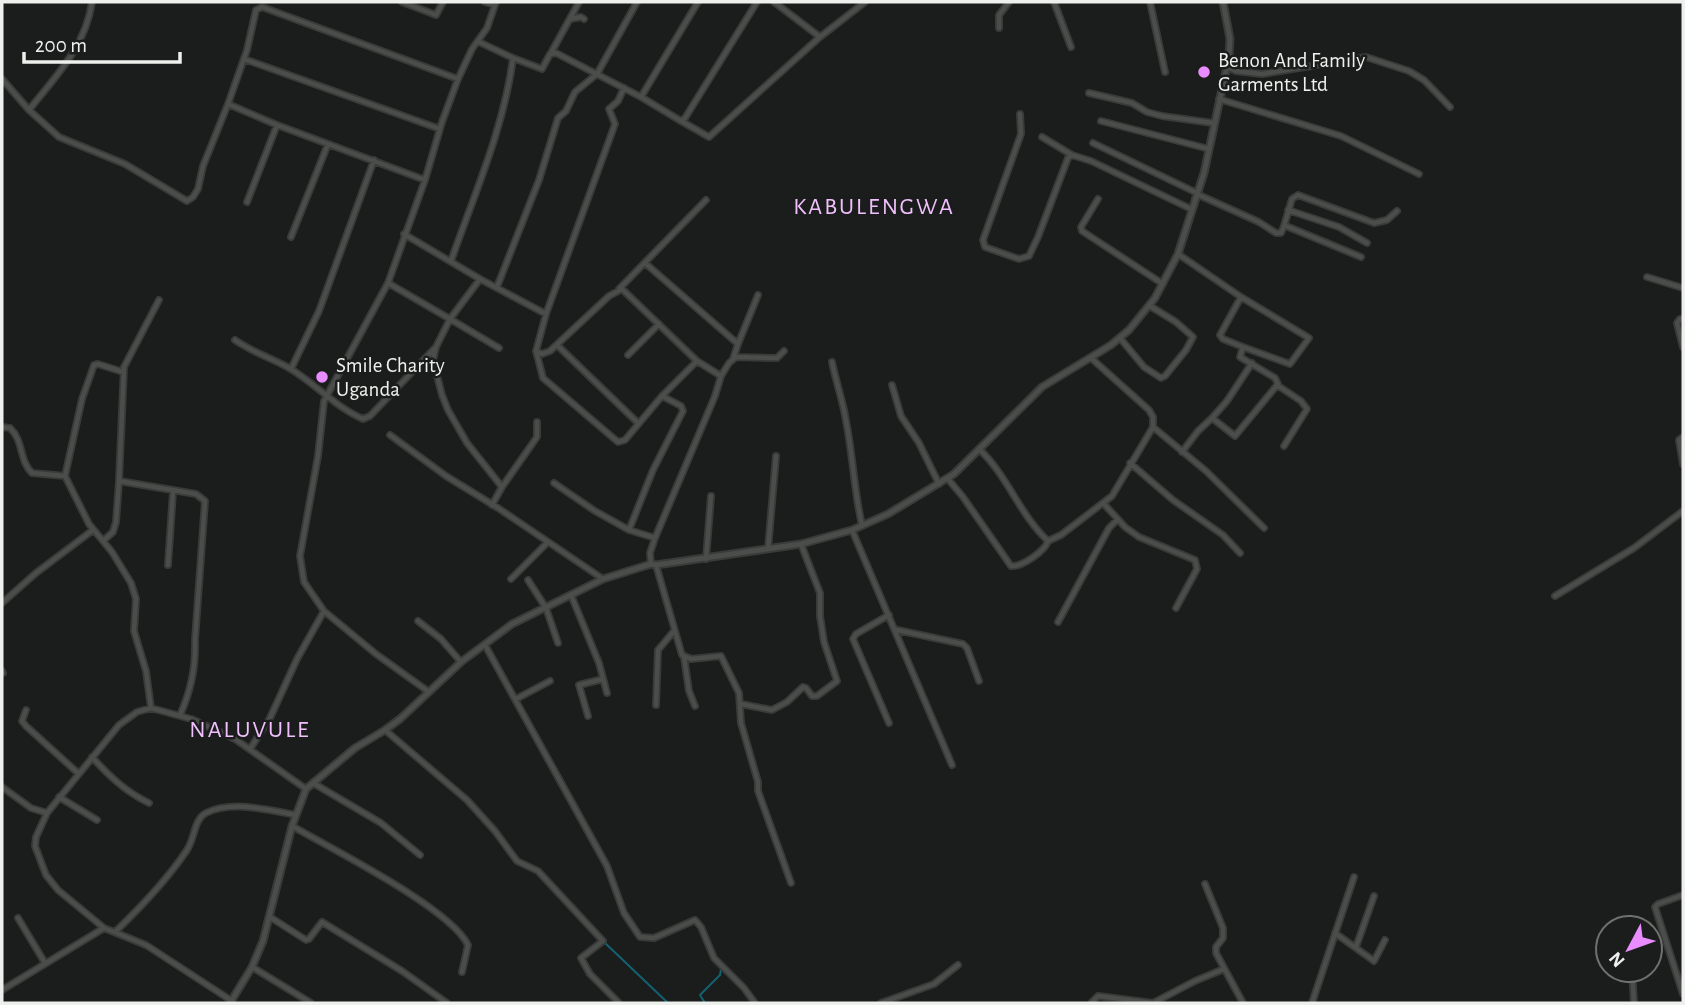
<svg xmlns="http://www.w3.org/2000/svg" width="1685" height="1005" font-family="'Alegreya Sans',sans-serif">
  <rect width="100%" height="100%" fill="#1a1d1b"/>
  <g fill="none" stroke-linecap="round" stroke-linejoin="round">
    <path stroke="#136171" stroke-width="2" d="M604 942 668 1003
      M705 1003 700 995 720 975 721 969"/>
    <g stroke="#393a39" stroke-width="8">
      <path id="minor" d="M402 2 436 15 443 2
        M485 2 495 5
        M774 2 820 37 865 2
        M1054 2 1071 47
        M1150 2 1165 72
        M570 19 581 17 584 19
        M999 28V15L1009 2
        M479 42 513 58 542 69 550 54 556 53 641 97 681 121 685 118 757 2
        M551 53 579 2
        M244 59 440 129
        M1227 67 1236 71 1262 74 1366 57 1409 71 1424 80 1450 107
        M2 79 29 110 59 137 125 164 187 201 193 197 198 189 203 166 228 104 277 125 425 180
        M1089 93 1132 103 1147 112 1162 116 1213 123
        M641 97 698 2
        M1219 99 1341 136 1419 174
        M228 104 247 50 256 10 262 7 458 79
        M29 110C55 77 86 46 92 2
        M1020 114 1021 134 983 240 985 247 1019 259 1029 256 1038 237 1068 158 1072 155 1091 161 1191 209
        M681 121 709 137 821 36
        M1101 121 1209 149
        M1042 137 1072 155
        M1093 143 1197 193
        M1098 199 1081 227 1082 231 1163 284
        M1195 199 1199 195 1259 222 1276 233H1281L1284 226H1286L1361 257
        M247 202 277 125
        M1288 210 1339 227 1367 243
        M1284 226 1292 199 1298 195 1374 223 1387 220 1397 211
        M404 234 480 279 546 314 615 124 609 109 618 101 624 88
        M291 237 328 144
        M1178 254 1241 297 1309 338 1290 364 1243 347
        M451 261C474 195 504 128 513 58
        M645 263 738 344 733 359
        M1647 277 1683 288
        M480 279 450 319 499 348
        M388 283 450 319 436 347 433 360 442 395 448 410 467 443 502 487 492 505
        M497 287 539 180 558 118 566 111 575 92 597 74 637 2
        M619 289 706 200
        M159 300 124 367 119 481 196 494 205 501 195 640C196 667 191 691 180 715
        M546 314 536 351 543 378 618 442 625 440 662 396 697 361
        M1683 319H1680L1677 323 1683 347
        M1120 338 1144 367 1161 378 1165 376 1186 350 1193 337 1176 322 1150 306
        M235 340C252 352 271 358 289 368 315 383 335 407 363 419L370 416 435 348
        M738 344 758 295
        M558 346 638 423
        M536 351 542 354 550 351 609 296 622 289 697 361 721 376
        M628 355 659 324
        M832 362C836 382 843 401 846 421 853 456 854 491 862 525
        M291 369 319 311 374 160
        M892 385 901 416 919 443 939 484
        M1277 385 1301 401 1307 409 1284 446
        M1212 418 1227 401 1252 363
        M2 427 10 428C24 441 19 461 32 473L65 476 89 524 112 552 131 583 136 599 134 631 146 671 151 708
        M1153 427 1206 471 1264 528
        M390 435 446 476 498 508 603 579
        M1683 437 1679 440 1683 464
        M979 449C1008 476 1019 514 1048 541L1061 535 1112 496 1153 427V417L1149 410 1091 358
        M1182 452 1198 431 1212 418 1235 436 1278 384 1275 378 1240 357 1243 347 1223 339 1220 335 1241 297
        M1130 463 1173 500 1223 535 1240 553
        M65 476 82 399 94 365 98 364 123 372
        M948 479 963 497 1011 566C1022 567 1045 551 1048 541
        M554 483 595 511 629 530
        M502 487 537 437V422
        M1104 504 1125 527 1139 537 1195 560 1197 569 1176 608
        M852 530 952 765
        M655 538 629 530 653 470 683 411 681 406 662 396
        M103 541 113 532 116 522 119 481
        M768 549 776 456
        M706 559 711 496
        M651 564 650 553 655 538 715 396 721 376 729 363 736 357 777 358 784 351
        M168 565 173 492
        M656 565 682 655 691 659 721 656 739 693 741 723 758 782V791L791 883
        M511 579 548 542
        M528 580 546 608 558 643
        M571 595 599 663 607 693
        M1555 596 1634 548 1683 511
        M2 603 36 573 93 530
        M418 621 441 639 461 662
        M1058 622 1109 528 1118 519
        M897 630 963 644 967 648 979 681
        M485 645 607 866 624 913 640 937 654 938 695 920 701 927 714 958 744 988 755 1003
        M684 657 689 691 695 706
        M2 671 3 673
        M429 692 376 654 324 611 304 582 300 556 318 456 324 401 388 283 425 180 442 122 458 79 472 49 487 28 496 2
        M516 699 550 681
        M741 704 772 710 787 702 803 687 806 688 812 696H817L837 681 824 642 820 616V593L801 544
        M656 705 658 650 674 631
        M26 710 22 721 26 726 79 774
        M588 716 579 685 603 679
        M889 723 853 639 856 634 889 615
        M385 730 467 800 495 831 517 861 538 871 603 941 581 958 590 974 619 1003
        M250 749 270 718 297 659 324 611
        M92 757C109 776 126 792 149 803
        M313 783 381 823 420 855
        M2 787 31 808 47 813 119 725 137 712 151 708 191 719 235 739 306 789
        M59 797 97 820
        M47 813 36 837 35 846 46 875 58 890 104 928 146 945 232 1001
        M292 826C332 849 450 908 468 945L462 972
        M1205 884 1223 928V938L1216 947V953L1243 1003
        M1683 895 1658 904 1655 907 1683 994
        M270 917 306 940 309 939 322 922 402 971 447 1003
        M18 918 45 963
        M115 932C141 907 167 880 187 850 195 838 194 819 206 813 232 800 269 810 296 815
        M1335 933 1374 961 1385 940
        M1356 947 1374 896
        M252 967 311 1003
        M1632 970 1634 1003
        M2 990 104 928
        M1092 1002 1098 996 1153 1003 1195 981 1224 969
        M881 1003 934 984 958 965
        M1312 1003 1354 877"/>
    </g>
    <g stroke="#393a39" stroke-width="9">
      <path id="tertiary" d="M230 1003 252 967 263 941 292 826 306 789 355 748 385 730 400 719 461 662 512 624 603 579 651 564 656 565 801 544 852 530 888 514 954 474 1042 387 1111 345 1129 330 1155 298 1178 254 1204 173 1229 57 1230 39 1223 2"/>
    </g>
    <use href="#minor" stroke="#4a4d4a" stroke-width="4.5"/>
    <use href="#tertiary" stroke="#4a4d4a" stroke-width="5"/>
  </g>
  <g fill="#e98dfe" stroke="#1a1d1b" stroke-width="2.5">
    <circle cx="1204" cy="72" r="7"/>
    <circle cx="322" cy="377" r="7"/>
  </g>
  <g text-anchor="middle" stroke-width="5" stroke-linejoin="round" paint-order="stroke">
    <g font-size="21" fill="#eef0ee" stroke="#1a1d1b" text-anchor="start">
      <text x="1218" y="67">Benon And Family<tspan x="1218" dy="24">Garments Ltd</tspan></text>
      <text x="336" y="372">Smile Charity<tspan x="336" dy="24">Uganda</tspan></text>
    </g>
    <g font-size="24" letter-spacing="2" fill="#f1bffd" stroke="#1a1d1b">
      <text x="874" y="214">KABULENGWA</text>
      <text x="250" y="737">NALUVULE</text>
    </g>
  </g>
  <rect width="1685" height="1005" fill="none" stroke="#eef0ee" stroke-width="7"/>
  <g transform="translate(1629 949) rotate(229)"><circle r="33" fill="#1a1d1b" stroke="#6f716f" stroke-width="2"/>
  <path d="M0-5L12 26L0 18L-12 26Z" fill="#e98dfe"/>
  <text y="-10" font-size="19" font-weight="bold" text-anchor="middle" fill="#eef0ee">N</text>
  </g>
  <path d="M24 52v10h156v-10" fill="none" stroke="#eef0ee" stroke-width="3.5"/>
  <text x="35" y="52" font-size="21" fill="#eef0ee" stroke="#1a1d1b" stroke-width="5" paint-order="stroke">200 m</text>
</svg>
